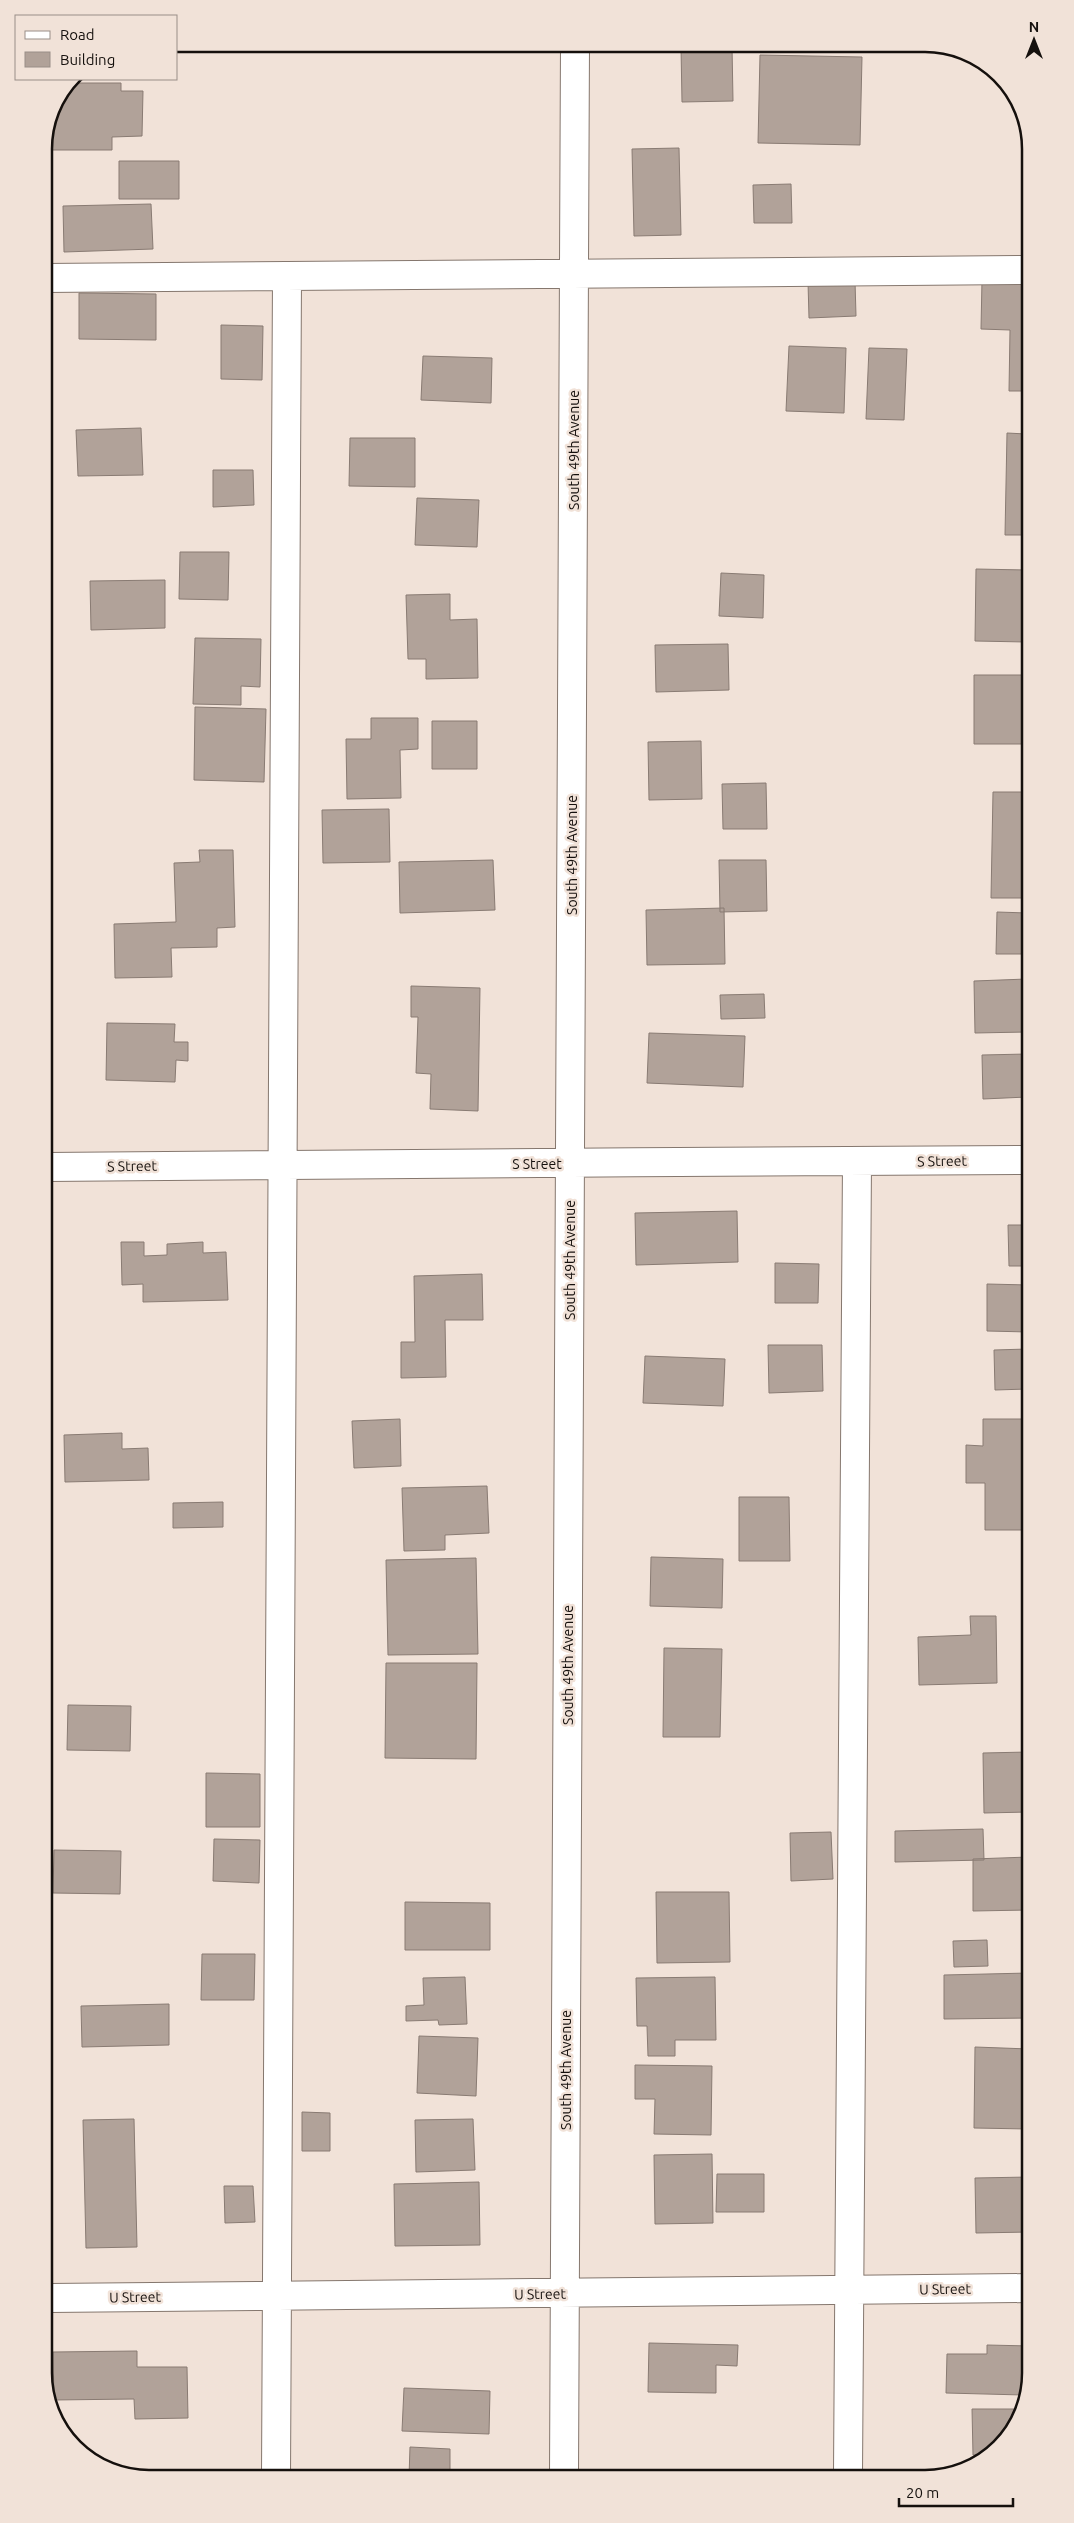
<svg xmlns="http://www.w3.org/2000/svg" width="1074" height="2523" font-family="Ubuntu,sans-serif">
  <rect width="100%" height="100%" fill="#f1e2d8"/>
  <path fill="#b1a299" stroke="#897b73" d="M732 46 733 101 682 102 681 47Z
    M760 55 862 57 860 145 758 143Z
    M69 83H121V91H143L142 136 112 137V150H44L52 109Z
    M679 148 681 235 634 236 632 149Z
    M119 161H179V199H119Z
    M791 184 792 223H754L753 185Z
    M151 204 153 249 64 252 63 206Z
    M982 280 1025 281V391H1009L1010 330 981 329Z
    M855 281 856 316 809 318 808 282Z
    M79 293 156 294V340L79 339Z
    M221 325 263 326 262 380 221 379Z
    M789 346 846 348 844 413 786 411Z
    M869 348 907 349 904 420 866 419Z
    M423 356 492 358 491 403 421 400Z
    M141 428 143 475 78 476 76 430Z
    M1007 433 1026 434V535H1005Z
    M350 438H415V487L349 486Z
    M213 470H253L254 505 213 507Z
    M417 498 479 500 477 547 415 545Z
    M180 552H229L228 600 179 599Z
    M976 569 1026 570V642L975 641Z
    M721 573 764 575 763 618 719 616Z
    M165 580V628L91 630 90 581Z
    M450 594V620L477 619 478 678 426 679V659H408L406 595Z
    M195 638 261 639 260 687 241 686V705L193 704Z
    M728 644 729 690 656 692 655 645Z
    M974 675H1026V744H974Z
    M195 707 266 709 264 782 194 780Z
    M371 718H418V749L400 750 401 798 347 799 346 739H371Z
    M432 721H477V769H432Z
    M701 741 702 799 649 800 648 742Z
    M766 783 767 829H723L722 784Z
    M993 792H1026L1027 898H991Z
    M389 809 390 862 323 863 322 810Z
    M199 850H233L235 927 217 928V947L171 948 172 977 115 978 114 924 176 922 174 863 200 862Z
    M493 860 495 910 400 913 399 862Z
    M719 860H766L767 911 720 912Z
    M724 908 725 964 647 965 646 910Z
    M997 912 1027 913V954H996Z
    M1027 979V1032L975 1033 974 981Z
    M411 986 480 988 478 1111 430 1109 431 1074 416 1073 418 1017H411Z
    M764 994 765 1018 721 1019 720 995Z
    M107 1023 175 1024 174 1042H188V1061L176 1060 175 1082 106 1080Z
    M649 1033 745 1036 743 1087 647 1083Z
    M1027 1054V1097L983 1099 982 1055Z
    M737 1211 738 1262 636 1265 635 1213Z
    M1008 1225H1027L1028 1266H1009Z
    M121 1242H144V1256L167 1255V1244L203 1242V1253L226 1252 228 1300 143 1302V1284L122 1285Z
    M775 1263 819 1264 818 1303H775Z
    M482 1274 483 1320H445L446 1377 401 1378V1342H415L414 1276Z
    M987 1284 1028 1285V1332L987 1331Z
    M768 1345H822L823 1391 769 1393Z
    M1028 1349V1389L995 1390 994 1350Z
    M645 1356 725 1359 723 1406 643 1403Z
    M400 1419 401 1466 354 1468 352 1421Z
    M983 1419H1028V1530H985V1483H966V1445L983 1446Z
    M122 1433V1449L148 1448 149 1480 65 1482 64 1435Z
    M487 1486 489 1533 445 1535V1550L404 1551 402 1488Z
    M739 1497H789L790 1561H739Z
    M223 1502V1527L173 1528V1503Z
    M651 1557 723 1559 722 1608 650 1606Z
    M476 1558 478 1654 388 1655 386 1560Z
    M970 1616H996L997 1683 919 1685 918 1637 971 1635Z
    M664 1648 722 1649 720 1737H663Z
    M386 1663H477L476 1759 385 1758Z
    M68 1705 131 1706 130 1751 67 1750Z
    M1029 1752V1812L984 1813 983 1753Z
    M206 1773 260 1774V1827H206Z
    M983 1829 984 1860 895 1862V1831Z
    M831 1832 833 1879 791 1881 790 1833Z
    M214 1839 260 1840 259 1883 213 1881Z
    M54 1850 121 1851 120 1894 53 1893Z
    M1029 1857V1910L973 1911V1859Z
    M656 1892H729L730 1962 657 1963Z
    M405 1902 490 1903V1950H405Z
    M987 1940 988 1966 954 1967 953 1941Z
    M202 1954H255L254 2000H201Z
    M1029 1973V2018L944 2019V1975Z
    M465 1977 467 2024 439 2025 438 2020 406 2021V2006L424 2005 423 1978Z
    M715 1977 716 2040H675V2056H648L647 2026H637L636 1978Z
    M169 2004V2045L82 2047 81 2006Z
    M419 2036 478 2038 476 2096 417 2093Z
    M975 2047 1029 2049 1028 2129 974 2128Z
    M635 2065 712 2066 711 2135 654 2134 655 2099H635Z
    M302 2112 330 2113V2151H302Z
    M134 2119 137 2247 86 2248 83 2120Z
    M473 2119 475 2170 416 2172 415 2120Z
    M712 2154 713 2223 655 2224 654 2155Z
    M717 2174H764V2212H716Z
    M1030 2177V2232L976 2233 975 2178Z
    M479 2182 480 2245 395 2246 394 2184Z
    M224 2186H253L255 2222 225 2223Z
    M649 2343 738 2345 737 2366 716 2365V2393L648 2392Z
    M987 2345 1030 2346V2374L1023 2395 946 2393 947 2354H987Z
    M137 2351V2367H187L188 2418 135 2419 134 2399 54 2400 53 2352Z
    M404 2388 490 2391 489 2434 402 2431Z
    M972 2409H1018L1009 2438 985 2455H973Z
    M410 2447 450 2449V2477H409Z
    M289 2475H343V2478H289Z"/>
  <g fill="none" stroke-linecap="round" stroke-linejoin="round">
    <g stroke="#85776e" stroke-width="30">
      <path id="minor" d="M44 278 1025 270
        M46 1167C373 1162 700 1163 1027 1160
        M49 2298 1030 2288
        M848 2474 857 1161
        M564 2476 575 44
        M276 2478 287 276"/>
    </g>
    <use href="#minor" stroke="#fff" stroke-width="28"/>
  </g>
  <g text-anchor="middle" stroke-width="5" stroke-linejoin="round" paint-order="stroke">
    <g font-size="14" fill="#15100d" stroke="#f1e2d8">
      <text transform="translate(574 450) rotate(-90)" y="5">South 49th Avenue</text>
      <text transform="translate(572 855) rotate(-90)" y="5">South 49th Avenue</text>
      <text transform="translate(942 1161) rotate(-1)" y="5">S Street</text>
      <text x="537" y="1169">S Street</text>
      <text transform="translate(132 1166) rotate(-1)" y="5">S Street</text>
      <text transform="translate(570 1260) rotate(-90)" y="5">South 49th Avenue</text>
      <text transform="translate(568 1665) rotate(-90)" y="5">South 49th Avenue</text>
      <text transform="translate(566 2070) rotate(-90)" y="5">South 49th Avenue</text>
      <text transform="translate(945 2289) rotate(-1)" y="5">U Street</text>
      <text transform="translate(540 2294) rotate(-1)" y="5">U Street</text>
      <text transform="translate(135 2297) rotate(-1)" y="5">U Street</text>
    </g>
  </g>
  <path d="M0 0H1074V2523H0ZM149 52H925A97 97 0 0 1 1022 149V2373A97 97 0 0 1 925 2470H149A97 97 0 0 1 52 2373V149A97 97 0 0 1 149 52Z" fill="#f1e2d8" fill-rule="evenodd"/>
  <path fill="none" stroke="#15100d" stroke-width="2.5" d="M149 52H925A97 97 0 0 1 1022 149V2373A97 97 0 0 1 925 2470H149A97 97 0 0 1 52 2373V149A97 97 0 0 1 149 52Z"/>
  <rect x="15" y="15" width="162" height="65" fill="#f1e2d8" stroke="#998e87"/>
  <rect x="25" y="31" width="25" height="8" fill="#ffffff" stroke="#998e87"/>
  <text x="60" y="40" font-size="15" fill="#15100d">Road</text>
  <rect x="25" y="52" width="25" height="15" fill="#b1a299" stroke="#998e87"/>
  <text x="60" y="65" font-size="15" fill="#15100d">Building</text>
  <g transform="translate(1034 40)" stroke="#f1e2d8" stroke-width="4" paint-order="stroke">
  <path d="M0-4L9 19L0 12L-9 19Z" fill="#15100d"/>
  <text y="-8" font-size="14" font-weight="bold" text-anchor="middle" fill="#15100d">N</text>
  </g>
  <path d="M899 2498v8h114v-8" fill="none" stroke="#15100d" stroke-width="2.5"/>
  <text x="906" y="2498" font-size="15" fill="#15100d" stroke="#f1e2d8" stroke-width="4" paint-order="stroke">20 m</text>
</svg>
